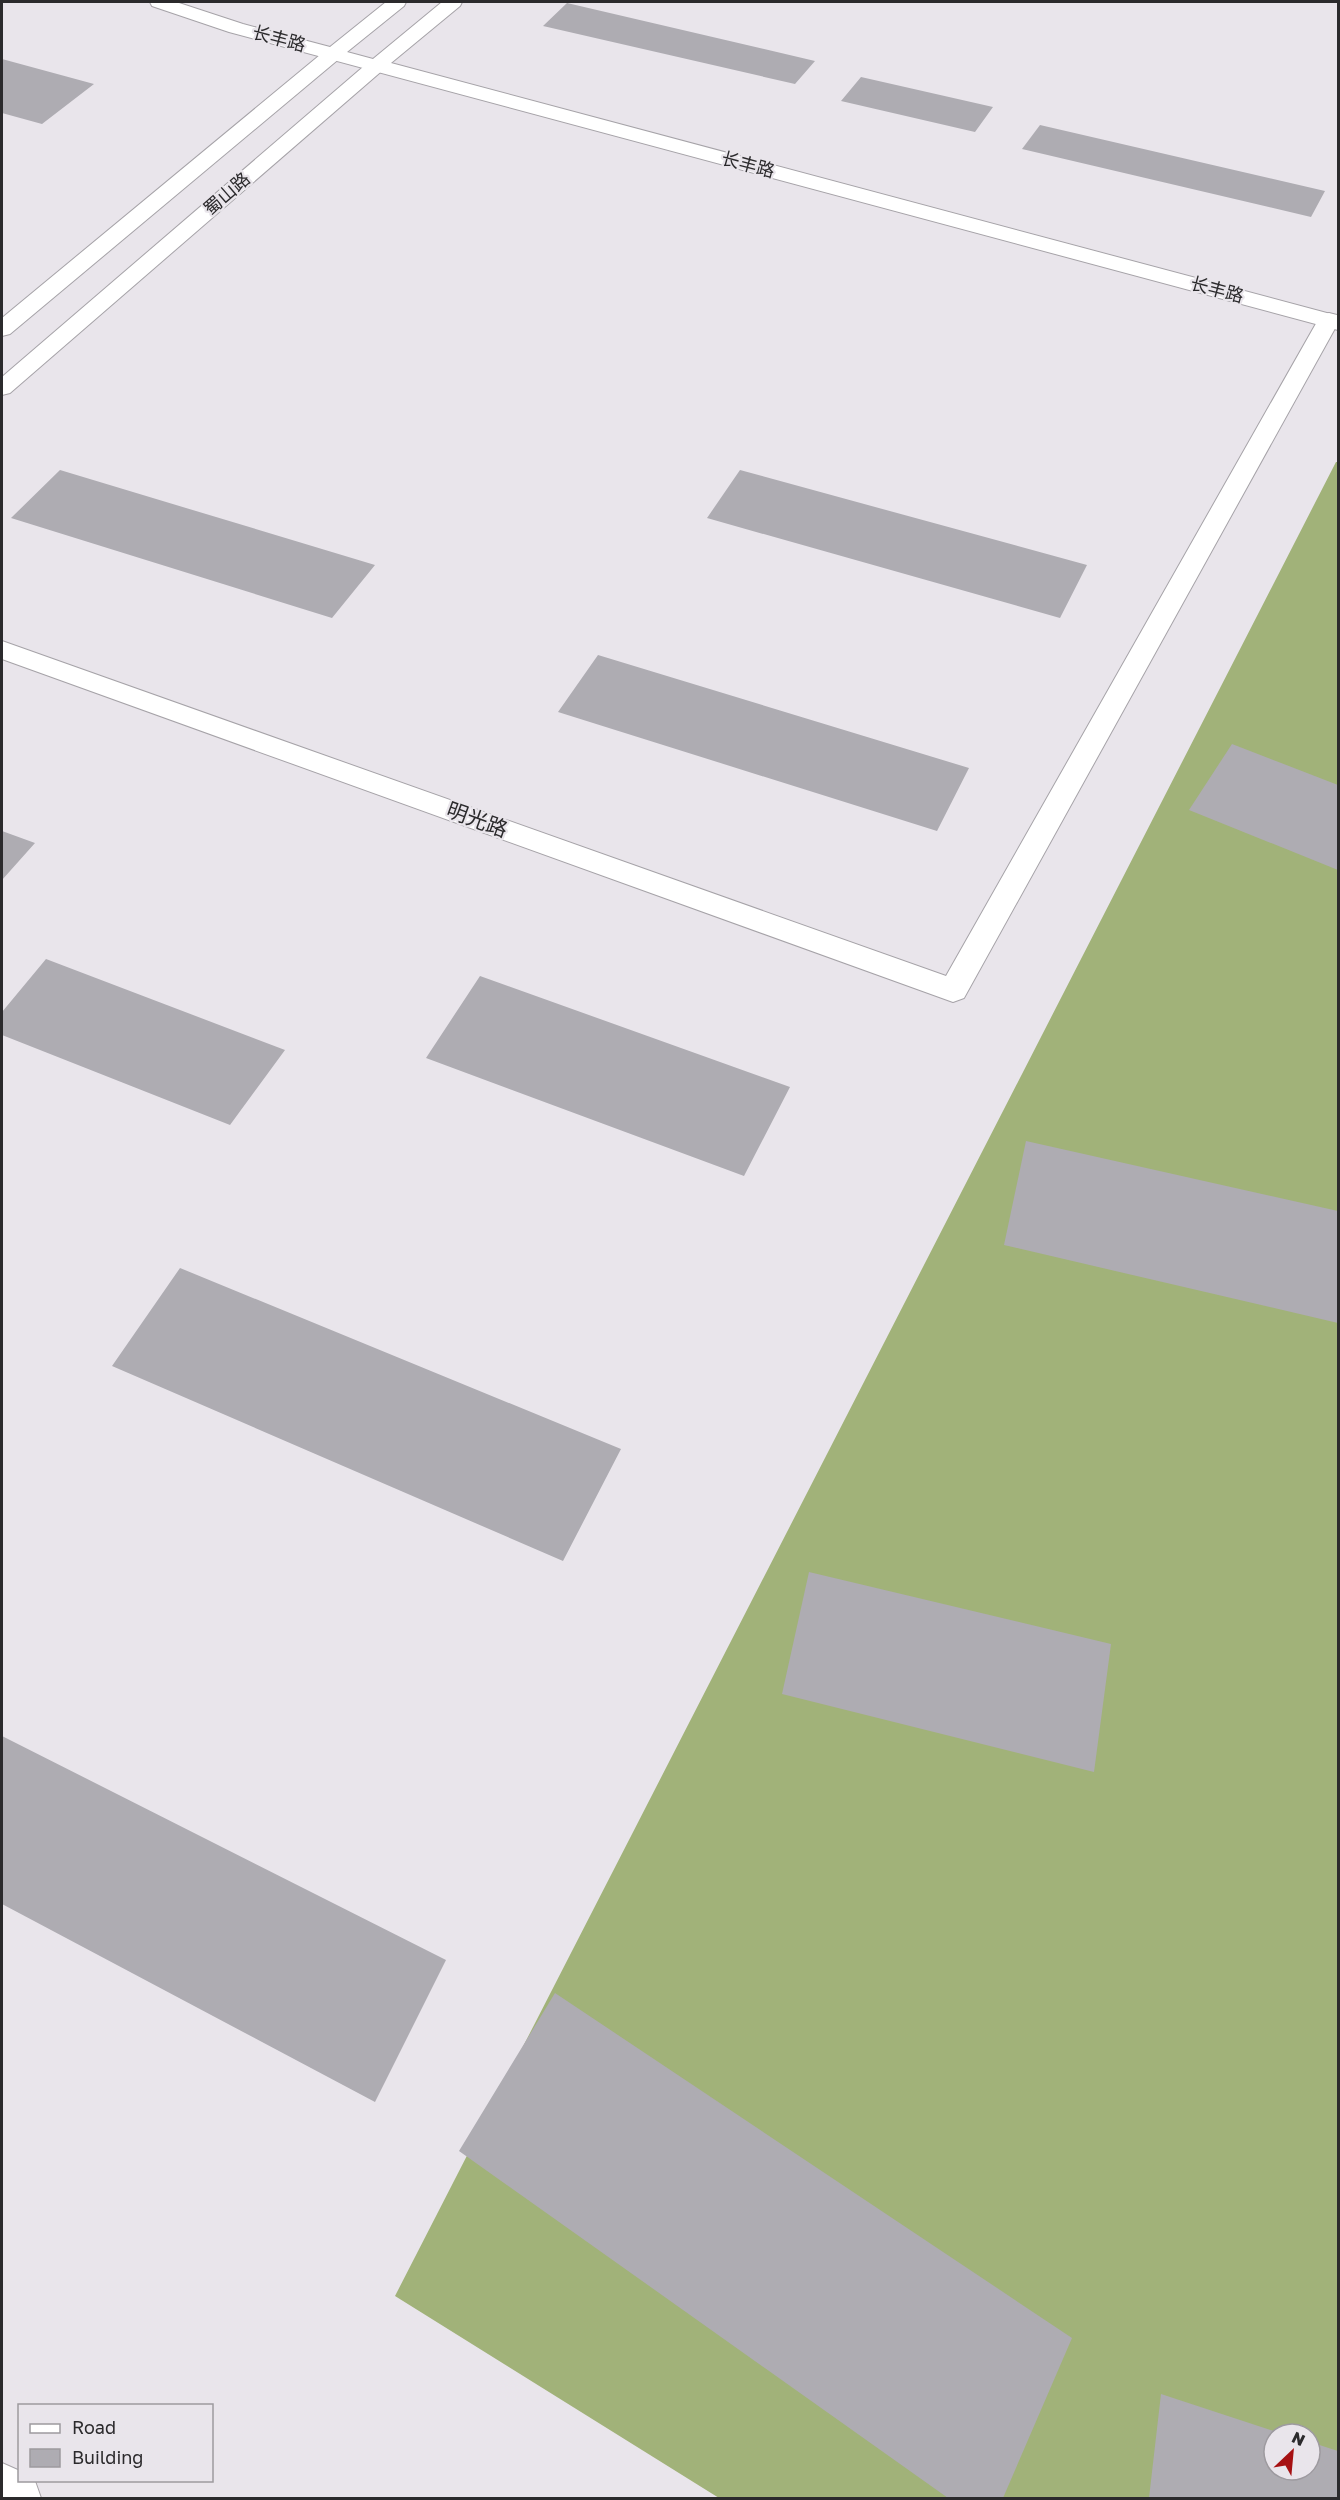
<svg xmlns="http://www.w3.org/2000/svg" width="1340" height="2500" font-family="'Golos Text','Noto Sans SC',sans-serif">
  <rect width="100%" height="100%" fill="#e9e5eb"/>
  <path fill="#a1b279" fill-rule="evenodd" d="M1336 462H1338V2498H719L395 2296ZM1274 2434H1310V2470H1274Z"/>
  <path fill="#aeacb2" d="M567 3 815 61 795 84 543 26Z
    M2 59 94 84 42 124 2 113Z
    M861 77 993 107 975 132 841 101Z
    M1040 125 1325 191 1311 217 1022 149Z
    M60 470 375 565 332 618 11 518Z
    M740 470 1087 565 1060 618 707 518Z
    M598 655 969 768 937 831 558 712Z
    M1232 744 1338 785V870L1189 810Z
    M2 831 35 843 2 880Z
    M46 959 285 1050 230 1125 2 1035V1012Z
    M480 976 790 1087 744 1176 426 1058Z
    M1026 1141 1338 1211V1323L1004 1245Z
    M180 1268 621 1449 563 1561 112 1366Z
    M809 1572 1111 1644 1094 1772 782 1694Z
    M2 1736 446 1960 375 2102 2 1904Z
    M555 1993 1072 2338 1003 2498H948L459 2151Z
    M1161 2394 1283 2434H1274V2470H1310V2442L1338 2451V2498H1149Z"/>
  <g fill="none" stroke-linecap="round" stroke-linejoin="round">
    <g stroke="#a6a3a8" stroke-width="2">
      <path id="street" d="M333 48 340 50 343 54 340 58 10 334 2 336V318L326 50Z
        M377 59 384 61 387 65 384 69 10 393 2 395V377L370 61Z
        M1329 313 1337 315 1338 323 964 998 953 1002 2 659V641L946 976 1318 320 1321 315Z"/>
    </g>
    <g stroke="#a6a3a8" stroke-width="2">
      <path id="secondary" d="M150 2H176L243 24 330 47 386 2H406L404 6 347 52 373 59 442 2H462L460 6 391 63 1338 316V330L229 32 152 6Z"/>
    </g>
    <g stroke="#a6a3a8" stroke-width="2">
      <path id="primary" d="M2 2463 20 2471V2480L35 2481 41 2498H2Z"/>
    </g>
    <use href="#street" fill="#fff" fill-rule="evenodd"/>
    <use href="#secondary" fill="#fff" fill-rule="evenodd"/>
    <use href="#primary" fill="#fff" fill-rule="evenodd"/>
  </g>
  <g text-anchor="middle" stroke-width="4.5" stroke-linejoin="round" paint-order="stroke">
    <g font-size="18" fill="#2b2a2c" stroke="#e9e5eb">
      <text transform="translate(279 39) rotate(15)" y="6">长丰路</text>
      <text transform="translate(748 165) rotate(15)" y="6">长丰路</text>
      <text transform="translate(227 194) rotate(-41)" y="6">蜀山路</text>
      <text transform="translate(1217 290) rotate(15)" y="6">长丰路</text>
    </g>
    <g font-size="21" fill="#2b2a2c" stroke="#e9e5eb">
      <text transform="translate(477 820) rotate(20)" y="7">明光路</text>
    </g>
  </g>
  <rect width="1340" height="2500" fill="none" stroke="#2b2a2c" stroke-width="6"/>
  <rect x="18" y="2404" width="195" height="78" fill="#e9e5eb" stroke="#9d9a9f" stroke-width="1.5"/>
  <rect x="30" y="2424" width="30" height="9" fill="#ffffff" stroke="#9d9a9f" stroke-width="1.5"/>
  <text x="72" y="2434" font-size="18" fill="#2b2a2c">Road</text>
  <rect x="30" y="2449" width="30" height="18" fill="#aeacb2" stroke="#9d9a9f" stroke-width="1.5"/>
  <text x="72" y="2464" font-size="18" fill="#2b2a2c">Building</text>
  <g transform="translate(1292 2452) rotate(26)"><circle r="28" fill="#e9e5eb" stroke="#9d9a9f" stroke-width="1.5"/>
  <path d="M0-4.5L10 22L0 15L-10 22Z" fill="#a61012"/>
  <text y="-9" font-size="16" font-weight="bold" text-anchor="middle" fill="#2b2a2c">N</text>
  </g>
</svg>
